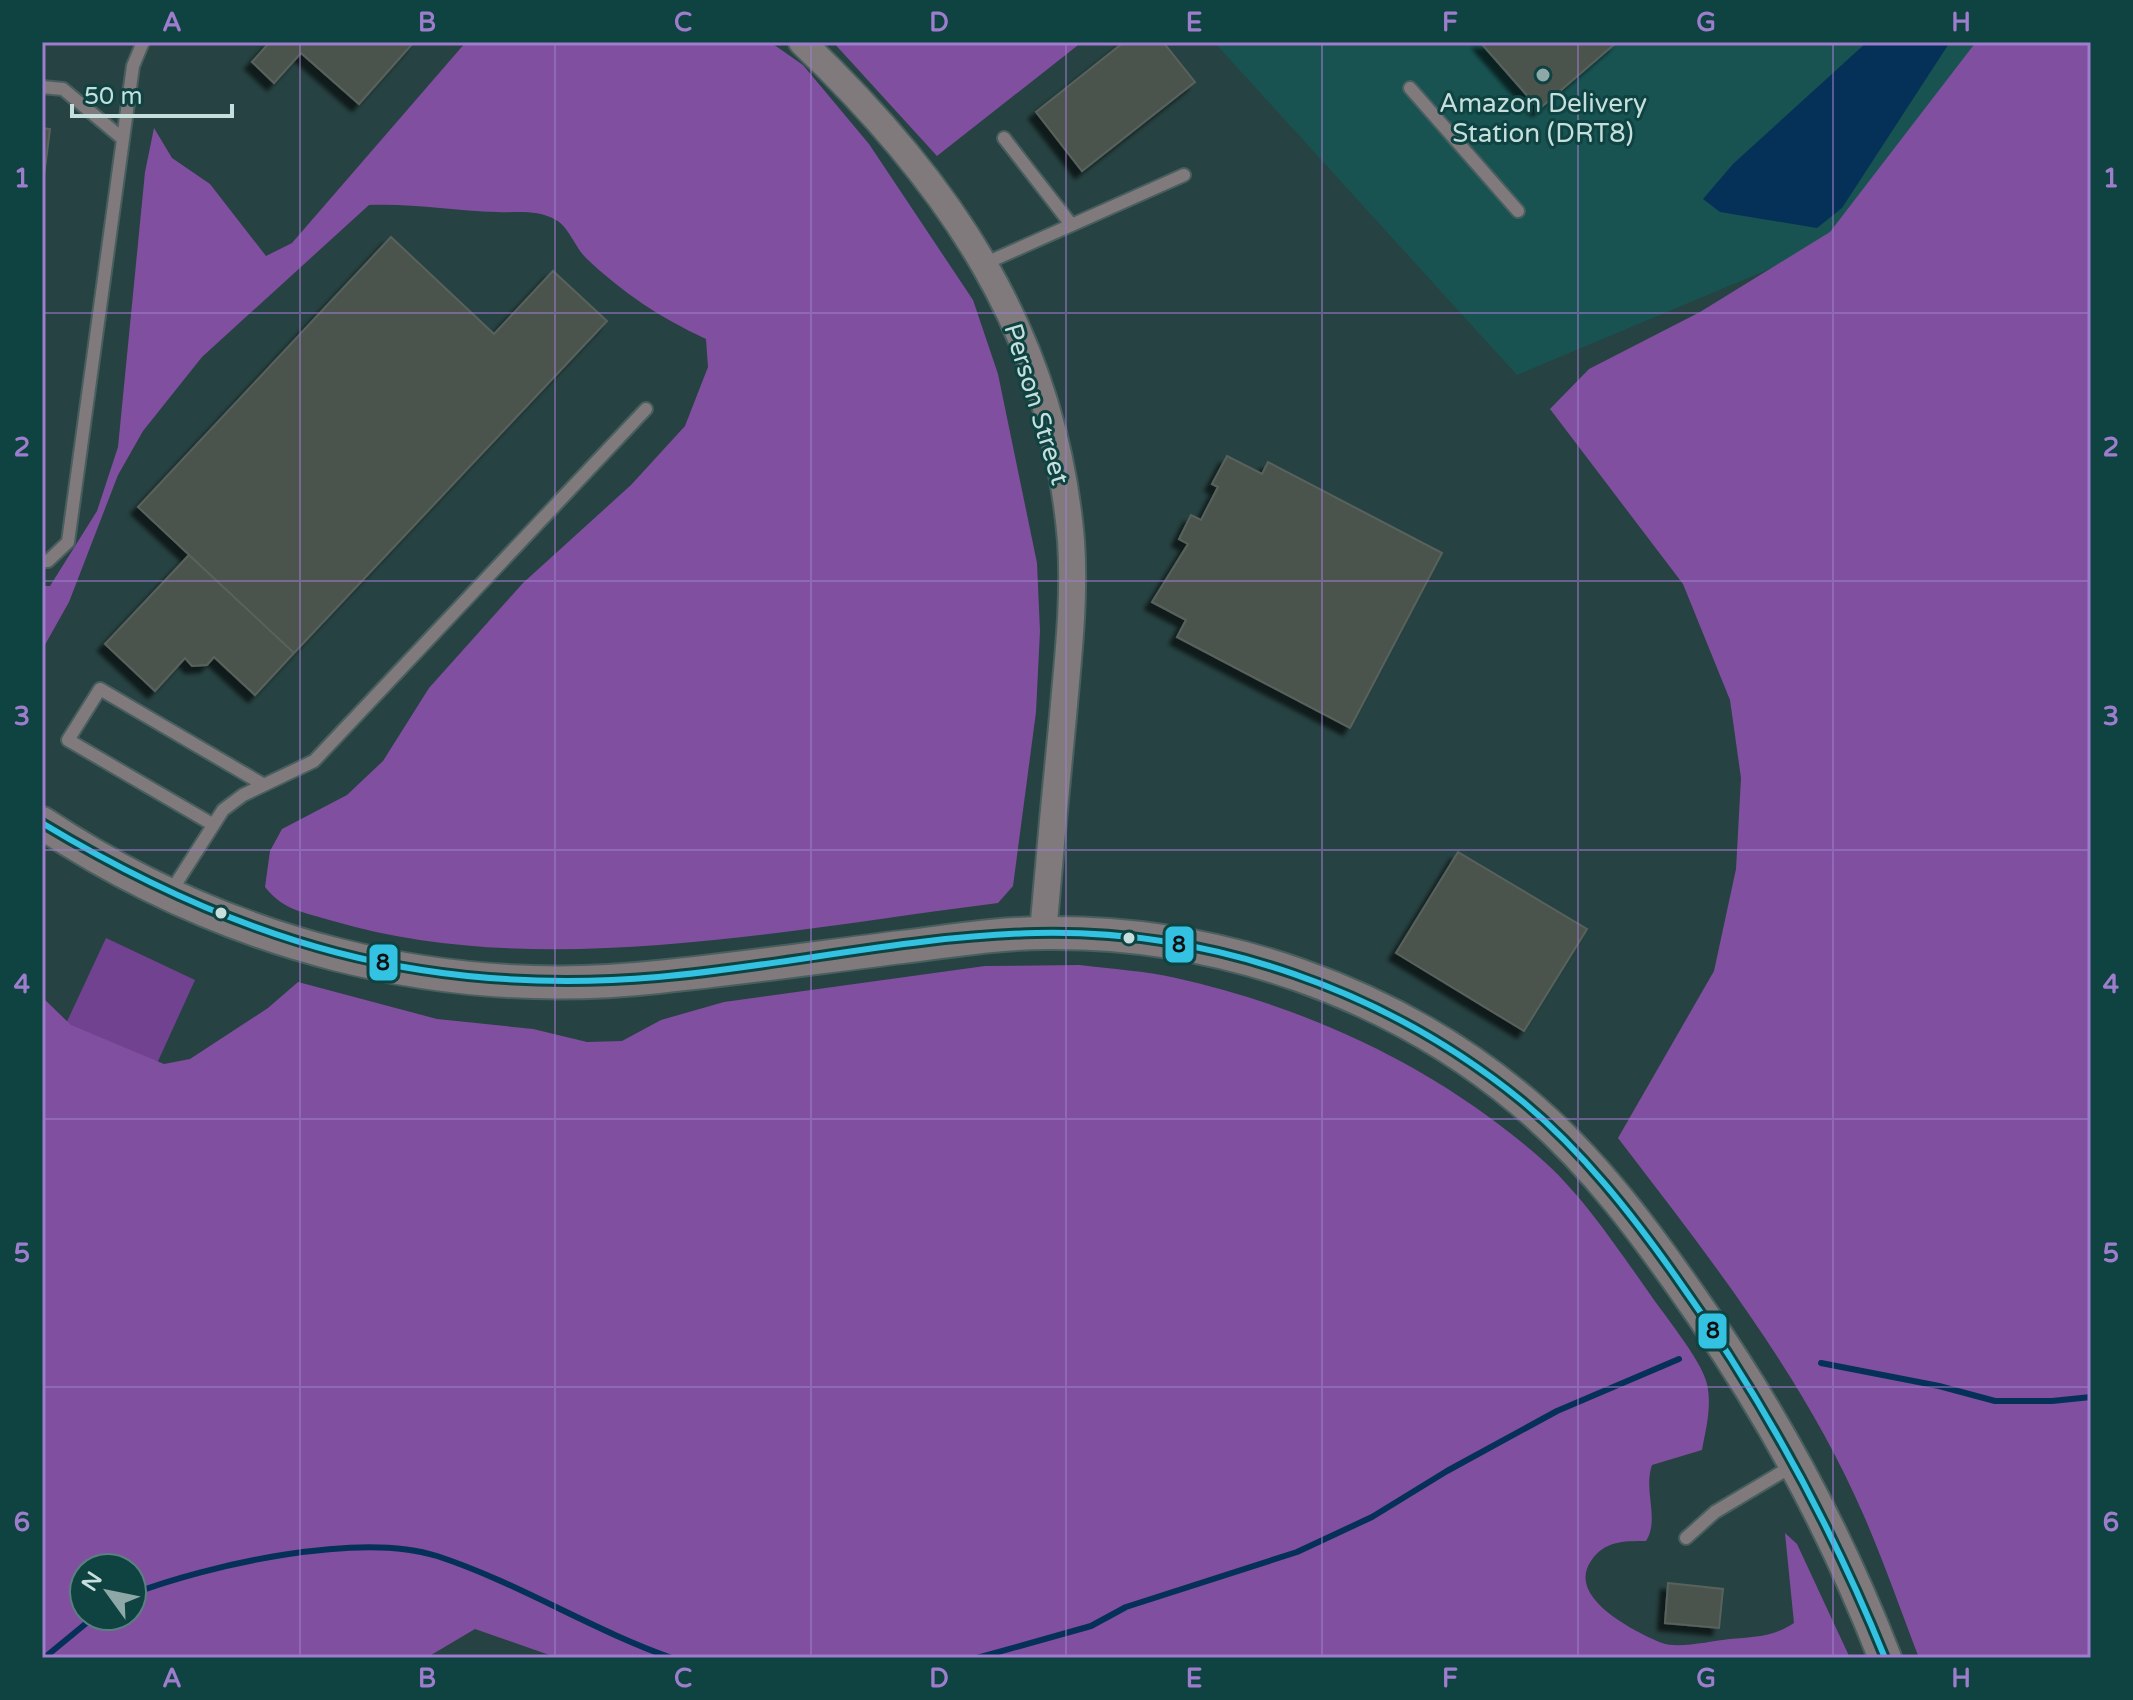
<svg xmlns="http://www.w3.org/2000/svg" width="2133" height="1700" font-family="'Varela Round',sans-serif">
  <defs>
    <filter id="shadow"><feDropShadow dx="-7" dy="7" stdDeviation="2" flood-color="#0009"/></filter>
  </defs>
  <rect width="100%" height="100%" fill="#274242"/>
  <path fill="#185352" d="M1214 42H1996L1838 240 1517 375Z"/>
  <path fill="#71428f" d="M106 938 195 980 154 1070 64 1028Z"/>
  <path fill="#814f9f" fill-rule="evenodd" d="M466 42H770L803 65 869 144 973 300 998 374 1037 563 1040 631 1036 712 1013 886 998 903C789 929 539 982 333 921 304 912 284 911 265 887L270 851 282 829 347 795 383 761 429 688 523 583 631 485 685 426 708 367 706 339C659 317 623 293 586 258 575 247 568 226 556 220 536 209 518 213 497 212 454 211 412 203 369 205L202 357 143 431 118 475 69 602 42 650V586H50L97 511 118 447 145 172 154 128 172 158 210 184 266 256 292 243Z
    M833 42H1082L937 156Z
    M1976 42H2091V1658H1919C1901 1611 1884 1562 1864 1516 1804 1377 1709 1257 1618 1138L1714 971 1736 869 1741 778 1730 700 1683 584 1550 409 1589 369 1700 312 1830 232Z
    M1080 965C1112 969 1145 971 1176 978 1309 1008 1434 1066 1538 1156 1580 1192 1613 1242 1645 1287 1660 1310 1702 1360 1707 1384 1712 1407 1706 1428 1702 1450L1652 1465C1643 1491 1660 1519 1646 1541 1623 1541 1604 1541 1591 1561 1566 1597 1633 1631 1662 1643 1678 1649 1711 1641 1730 1639 1754 1637 1773 1637 1794 1623L1785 1533 1797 1544 1850 1658H558L475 1629 426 1658H54L42 1654V997L71 1025 164 1064 190 1059 268 1008 298 982 437 1019 533 1029 587 1042 622 1041 661 1020 724 1002 985 966ZM84 1568H132V1616H84Z"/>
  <path fill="#053159" d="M1867 42H1950L1842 208 1817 228 1720 212 1703 199 1733 164Z"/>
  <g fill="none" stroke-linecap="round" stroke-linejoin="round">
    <path stroke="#053159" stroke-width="6" d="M1821 1363 1939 1386 1995 1401H2052L2091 1397
      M132 1594C208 1565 359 1531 437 1556 519 1583 592 1630 672 1658
      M44 1658 95 1616
      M977 1658 1091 1626 1126 1607 1297 1552 1372 1517 1447 1471 1557 1411 1679 1359"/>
  </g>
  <path fill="#4b534e" stroke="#59625c" stroke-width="2" filter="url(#shadow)" d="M270 42H414L359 104 301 53 274 83 252 62Z
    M1124 42H1163L1195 82 1082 171 1036 112Z
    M1480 42H1617L1539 109Z
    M42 128 50 129 42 191Z
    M391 237 494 334 553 271 607 321 294 653 138 507Z
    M1227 456 1262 474 1268 462 1442 553 1350 728 1177 637 1186 620 1152 602 1188 544 1179 539 1191 515 1201 520 1218 487 1212 484Z
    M189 555 294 653 255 695 214 657 207 665 192 666 185 658 155 691 105 644Z
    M1458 852 1587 929 1524 1031 1396 953Z
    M1668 1583 1723 1589 1719 1628 1665 1623Z"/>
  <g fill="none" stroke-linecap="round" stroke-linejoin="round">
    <g stroke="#495f5f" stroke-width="16">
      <path id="service" d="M42 87 63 89 123 139
        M1410 88 1518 211
        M1004 138 1070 223
        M986 263 1184 175
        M42 561H48L68 542 133 66 143 42
        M212 824 68 740 100 689 264 785
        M170 893 223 810 243 795 314 761 646 409
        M1686 1538 1715 1512 1794 1465"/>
    </g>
    <g stroke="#495f5f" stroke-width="30">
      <path id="minor" d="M802 42C948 181 1054 334 1071 541 1075 599 1068 658 1063 716 1056 788 1049 861 1043 933"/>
    </g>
    <g stroke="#495f5f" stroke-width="36">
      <path id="tertiary" d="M42 823C225 944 438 1001 658 977 739 969 821 957 902 947 950 941 998 933 1047 933 1217 931 1391 991 1522 1101 1594 1161 1649 1237 1702 1314 1777 1422 1837 1535 1885 1658"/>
    </g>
    <use href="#service" stroke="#807a7c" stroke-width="12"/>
    <use href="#minor" stroke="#807a7c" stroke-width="26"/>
    <use href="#tertiary" stroke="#807a7c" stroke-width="32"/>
    <g stroke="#0e4342" stroke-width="12">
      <path id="bus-1" d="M42 823C241 943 424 997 658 977 784 966 909 936 1036 933 1211 929 1386 990 1522 1101 1582 1151 1631 1213 1676 1277 1761 1396 1830 1522 1885 1658"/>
    </g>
    <use href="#bus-1" stroke="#33c2e2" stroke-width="6"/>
  </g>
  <path fill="none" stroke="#9d7dcc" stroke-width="2" stroke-opacity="0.55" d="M300 42V1658M555 42V1658M811 42V1658M1066 42V1658M1322 42V1658M1578 42V1658M1833 42V1658M42 313H2091M42 581H2091M42 850H2091M42 1119H2091M42 1387H2091"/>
  <circle fill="#8ea8a7" stroke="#0e4342" stroke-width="3" cx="1543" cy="75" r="8"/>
  <g fill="#c6dfdd" stroke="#0e4342" stroke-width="3">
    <circle cx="221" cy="913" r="7"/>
    <circle cx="1129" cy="938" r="7"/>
  </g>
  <g text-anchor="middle" stroke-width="6" stroke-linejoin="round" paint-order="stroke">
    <g font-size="26" fill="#c6dfdd" stroke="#0e4342">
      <text x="1543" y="112">Amazon Delivery<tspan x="1543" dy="30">Station (DRT8)</tspan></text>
    </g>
    <g font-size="26" fill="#c6dfdd" stroke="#0e4342">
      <text transform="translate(1037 404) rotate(73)" y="9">Person Street</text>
    </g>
  </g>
  <g stroke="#0e4342" stroke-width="3">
    <rect x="1164" y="925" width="31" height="39" rx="8" fill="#33c2e2"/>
    <rect x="368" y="943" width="31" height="39" rx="8" fill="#33c2e2"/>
    <rect x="1697" y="1312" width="31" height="38" rx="8" fill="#33c2e2"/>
  </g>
  <g font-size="22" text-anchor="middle" font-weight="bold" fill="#111">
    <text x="1179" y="952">8</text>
    <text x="383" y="970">8</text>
    <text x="1713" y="1338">8</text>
  </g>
  <rect width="2133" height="1700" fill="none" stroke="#0e4342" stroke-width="88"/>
  <g transform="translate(108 1592) rotate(303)"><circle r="38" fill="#0e4342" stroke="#588180" stroke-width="2"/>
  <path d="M0-6L14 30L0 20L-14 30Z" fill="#8ea8a7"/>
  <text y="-12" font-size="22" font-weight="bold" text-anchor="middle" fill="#c6dfdd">N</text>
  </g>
  <path d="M72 104v12h160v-12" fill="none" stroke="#c6dfdd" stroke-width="4"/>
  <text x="84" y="104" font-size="24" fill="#c6dfdd" stroke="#0e4342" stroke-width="6" paint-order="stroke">50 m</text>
  <rect x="44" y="44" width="2045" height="1612" fill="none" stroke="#9d7dcc" stroke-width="3"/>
  <g font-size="26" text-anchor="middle" font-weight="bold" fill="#9d7dcc">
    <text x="172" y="31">A</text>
    <text x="427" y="31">B</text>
    <text x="683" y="31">C</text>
    <text x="939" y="31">D</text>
    <text x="1194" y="31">E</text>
    <text x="1450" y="31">F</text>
    <text x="1706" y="31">G</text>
    <text x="1961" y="31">H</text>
    <text x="22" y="187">1</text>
    <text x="2111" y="187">1</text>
    <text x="22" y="456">2</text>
    <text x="2111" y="456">2</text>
    <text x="22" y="725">3</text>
    <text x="2111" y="725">3</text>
    <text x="22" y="993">4</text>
    <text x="2111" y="993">4</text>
    <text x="22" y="1262">5</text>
    <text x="2111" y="1262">5</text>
    <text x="22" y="1531">6</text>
    <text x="2111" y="1531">6</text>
    <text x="172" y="1687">A</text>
    <text x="427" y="1687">B</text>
    <text x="683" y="1687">C</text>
    <text x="939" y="1687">D</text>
    <text x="1194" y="1687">E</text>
    <text x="1450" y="1687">F</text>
    <text x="1706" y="1687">G</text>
    <text x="1961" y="1687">H</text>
  </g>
</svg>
